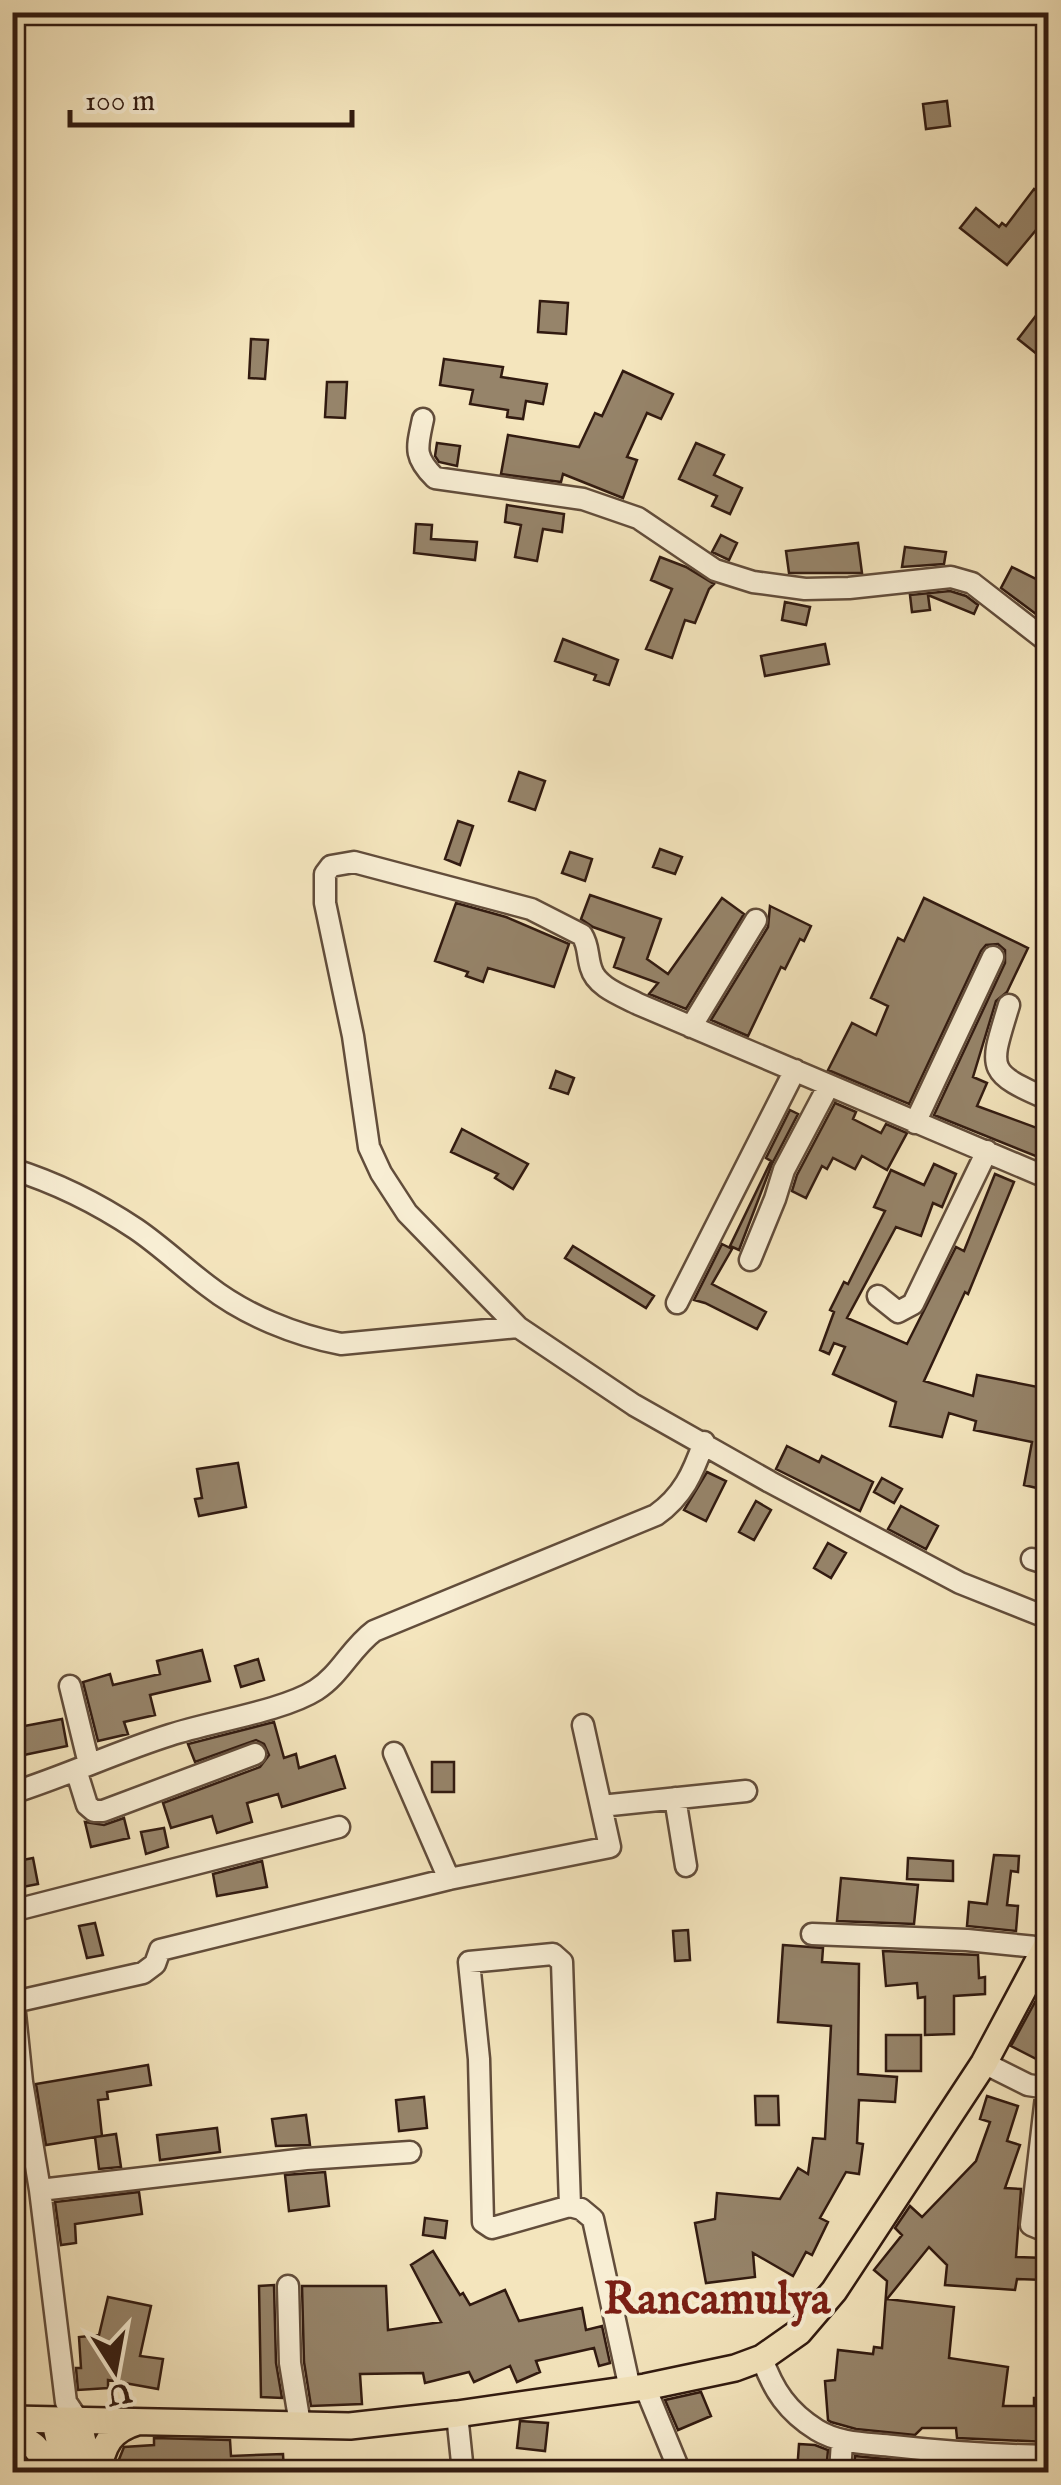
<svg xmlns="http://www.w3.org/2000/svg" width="1061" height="2485" font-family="'IM FELL English',serif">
  <rect width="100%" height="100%" fill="#f4e5bd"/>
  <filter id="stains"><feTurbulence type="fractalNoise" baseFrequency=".002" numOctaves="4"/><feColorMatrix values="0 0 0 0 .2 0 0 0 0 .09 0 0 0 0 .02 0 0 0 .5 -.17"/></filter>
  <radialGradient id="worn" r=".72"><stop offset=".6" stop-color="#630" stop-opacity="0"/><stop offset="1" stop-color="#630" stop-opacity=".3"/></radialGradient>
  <path fill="#96846a" stroke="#311a10" stroke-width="2.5" d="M947 101 950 126 926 129 923 104Z
    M1034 189 1048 201V230L1041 224 1007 265 960 228 976 208 999 227 1002 223 1006 226Z
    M540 301 568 303 566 334 538 332Z
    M1038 313 1048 321V363L1018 339Z
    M251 339 268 340 265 379 249 378Z
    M444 359 503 367 501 377 547 384 543 404 526 401 523 419 507 417 508 410 470 404 473 390 440 385Z
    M623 371 673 394 661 419 647 413 627 457 637 460 623 498 563 474 561 482 501 474 508 435 579 447 595 413 602 416Z
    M327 382H347L345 418 325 417Z
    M437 443 460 446 457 466 439 462 435 456Z
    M696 443 724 455 714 475 742 488 730 514 712 506 717 496 679 479Z
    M507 505 564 514 562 532 543 529 537 561 515 557 521 525 505 522Z
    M416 524 432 525 431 539 477 542 475 560 414 553Z
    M721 535 737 543 729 560 712 552Z
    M858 543 862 573H789L786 551Z
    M905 547 946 552 944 564 902 567Z
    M660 557 686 567 714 584 709 589 695 623 685 620 672 658 646 649 672 589 651 580Z
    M1012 567 1048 585V623L1001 588Z
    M950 591 966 596 978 605 974 614 928 595 930 610 912 612 910 595Z
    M785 602 810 607 806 625 782 620Z
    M563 639 618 660 609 685 594 680 596 675 555 661Z
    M825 644 829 664 765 676 761 656Z
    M519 772 545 781 535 810 509 801Z
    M458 821 473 826 460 865 445 859Z
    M660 849 682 857 675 874 653 867Z
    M570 852 592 859 585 881 562 873Z
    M590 895 661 919 647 959 668 974 722 898 744 914 686 1009 649 994 658 983 614 967 624 938 593 927 581 919Z
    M924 898 1028 948 1007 992 996 1001 973 1077 987 1083 977 1106 1048 1132V1161L934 1115 1005 963V950L998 944 986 945 981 951 909 1104 828 1070 852 1023 876 1035 888 1006 871 998 898 938 904 941Z
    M456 903 506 917 569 944 554 987 488 968 483 982 466 976 468 972 435 961Z
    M770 906 811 926 804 941 800 939 785 969 781 967 748 1036 711 1020 768 927Z
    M556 1071 574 1078 568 1094 550 1088Z
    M835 1103 856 1112 853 1119 881 1133 886 1124 907 1133 887 1170 862 1156 855 1169 833 1158 827 1169 822 1166 806 1198 792 1191 797 1175Z
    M790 1110 798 1114 772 1164 739 1250 730 1246 771 1161 766 1158Z
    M462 1129 528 1164 513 1189 495 1178 498 1174 451 1152Z
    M934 1164 956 1174 942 1207 933 1203 921 1236 896 1227 847 1318 907 1344 956 1247 964 1251 995 1174 1014 1182 968 1294 965 1292 924 1381 973 1396 977 1375 1048 1389V1447L1041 1489 1024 1485 1032 1442 974 1430 976 1421 949 1413 942 1437 890 1426 896 1402 833 1374 845 1347 834 1343 829 1354 820 1350 834 1312 830 1310 844 1282 848 1284 885 1211 874 1207 891 1170 924 1185Z
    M722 1244 732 1249 712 1284 766 1312 757 1329 705 1303 694 1300Z
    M573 1246 654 1296 646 1308 565 1258Z
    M787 1446 819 1462 822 1456 873 1482 860 1511 776 1469Z
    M238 1463 246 1507 199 1516 195 1499 202 1498 197 1469Z
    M707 1472 726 1481 706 1521 684 1510Z
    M882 1478 902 1489 894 1503 874 1492Z
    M756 1501 771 1510 754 1540 739 1532Z
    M901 1506 938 1526 926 1549 888 1529Z
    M828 1543 846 1553 831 1578 814 1568Z
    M202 1650 210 1681 150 1695 155 1715 124 1722 128 1734 98 1741 83 1682 110 1674 113 1685 160 1674 157 1661Z
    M258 1659 264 1680 241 1687 235 1666Z
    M62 1719 67 1746 24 1755 19 1727Z
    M274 1722 284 1758 296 1754 299 1768 335 1756 345 1788 282 1807 278 1794 247 1803 252 1822 217 1833 212 1816 171 1828 163 1803 260 1767 269 1755 264 1744 256 1740 195 1762 188 1744Z
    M432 1762H454V1792H432Z
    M124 1818 129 1838 91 1847 85 1822 104 1825Z
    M164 1828 168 1847 146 1854 141 1832Z
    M994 1855 1019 1856 1018 1872 1011 1871 1007 1905 1018 1906 1016 1931 967 1926 969 1902 987 1904Z
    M33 1858 38 1884 12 1889V1862Z
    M908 1858 953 1861V1881L907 1879Z
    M262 1861 267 1887 217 1896 213 1874Z
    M841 1878 918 1885 914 1924 837 1921Z
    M95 1923 103 1955 87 1958 79 1926Z
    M688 1930 690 1960 675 1961 673 1931Z
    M783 1945 823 1948 822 1962 859 1964 858 2074 897 2077 895 2102 859 2100 857 2143 863 2144 859 2174 846 2172 820 2218 828 2222 812 2255 806 2252 793 2276 753 2253 755 2277 706 2283 695 2223 715 2219 717 2193 780 2199 798 2168 808 2174 813 2138 825 2139 831 2026 778 2022Z
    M883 1951 978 1955 979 1978 985 1977V1994L954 1996V2034L925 2035V1997L918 1998 917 1983 886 1986Z
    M1035 2002 1048 2008V2065L1011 2046Z
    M886 2035H921V2071H886Z
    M148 2065 151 2085 107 2092 108 2099 98 2100 102 2136 46 2145 36 2084Z
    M755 2096H778L779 2125H756Z
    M987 2096 1018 2106 1007 2141 1020 2145 1005 2188 1021 2189 1016 2257 1046 2258 1045 2280 1017 2279 1015 2290 945 2285 947 2265 929 2247 887 2299 954 2307 949 2358 1008 2367 1003 2406H1034V2398H1048V2442L957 2438 956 2428H922L915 2435 856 2429 831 2422 828 2420 825 2381 835 2380 838 2350 873 2354 874 2347 882 2348 887 2281 874 2270 902 2235 895 2228 910 2206 922 2217 976 2161 990 2122 980 2119Z
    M424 2097 427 2128 399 2131 396 2100Z
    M306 2115 310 2145 276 2146 272 2119Z
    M217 2128 220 2152 160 2160 157 2135Z
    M116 2134 121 2167 99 2169 95 2137Z
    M325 2172 329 2206 289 2211 285 2175Z
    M139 2192 142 2214 75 2224 76 2243 61 2245 55 2202Z
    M425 2218 447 2221 445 2238 423 2235Z
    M433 2251 460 2295 463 2293 470 2305 505 2290 519 2321 582 2308 586 2330 602 2326 610 2363 599 2366 594 2348 536 2361 540 2372 517 2382 510 2366 474 2382 469 2372 425 2383 423 2373 360 2374 362 2404 311 2406 304 2362 302 2286H386L388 2330 441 2322 411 2265Z
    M274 2285 276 2363 282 2398 261 2397 259 2286Z
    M108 2297 151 2306 140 2356 163 2359 158 2389 108 2380V2388L78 2390 76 2368H81L79 2337 99 2335Z
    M701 2392 711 2416 678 2430 665 2400Z
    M520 2421 548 2423 545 2451 517 2448Z
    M154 2438 230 2440 231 2456 283 2454 284 2472H114L124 2447 154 2445Z
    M799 2444 815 2445 828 2450 826 2472H797Z
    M855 2456 917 2462V2472H854Z"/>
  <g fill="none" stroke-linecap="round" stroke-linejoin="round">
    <g stroke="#624d3b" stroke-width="25">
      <path id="minor" d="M423 419C417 448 413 456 435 478L583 499 638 518 715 570 753 582 805 589 849 588 951 577 972 583 1048 642
        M1009 1005C990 1068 984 1072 1048 1099
        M691 1027 756 920
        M915 1123 993 957
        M12 1169C57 1183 97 1203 136 1229 161 1246 184 1268 208 1286 245 1315 295 1335 341 1344L518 1327
        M1048 1178 638 1004C623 996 596 987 591 968 587 956 589 946 582 935L531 909 354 862 331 866 325 874V903L353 1036 369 1147 381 1173 407 1213 518 1327 634 1405 770 1482 960 1583 1048 1618
        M750 1260 775 1199 784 1170 829 1085
        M878 1296 898 1312 913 1304 987 1151
        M677 1303 795 1070
        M1032 1559 1048 1564
        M70 1686 89 1764
        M394 1753 449 1879
        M77 1773 87 1805 94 1811H103L255 1754
        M12 1793C66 1776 116 1752 170 1735 209 1722 283 1711 316 1690 340 1675 351 1648 374 1631L656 1515C683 1496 693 1473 704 1442
        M675 1798 686 1866
        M601 1806 746 1791
        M12 1911 339 1827
        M812 1934 967 1940 1046 1948
        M12 1984 22 2082 40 2190 66 2402 78 2420
        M14 2002 143 1973 155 1964 160 1950 449 1879 610 1847 583 1725
        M984 2063 1028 2085 1048 2088
        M1047 2088 1031 2225 1048 2232
        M40 2190 306 2159 410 2152
        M570 2206 562 1962 553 1954 469 1962 479 2059 483 2222 492 2228 570 2206 581 2209 593 2219 630 2389
        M288 2286 290 2363 300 2424
        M762 2358C773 2390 788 2412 817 2430 840 2444 867 2443 893 2446 945 2452 996 2455 1048 2456
        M645 2387 680 2472
        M457 2414 463 2472
        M840 2472 842 2442"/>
    </g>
    <g stroke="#311a10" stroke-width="30">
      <path id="major" d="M12 2419 350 2426 457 2414 645 2387 735 2368 762 2358 799 2332 834 2291 984 2063 1048 1943
        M78 2420 90 2472
        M55 2422 66 2472
        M12 2430 34 2446 56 2472
        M98 2472C103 2445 110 2430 137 2422"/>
    </g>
    <use href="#minor" stroke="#f8eed4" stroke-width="20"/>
    <use href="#major" stroke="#f4e5bd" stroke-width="25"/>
  </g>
  <g text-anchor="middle" stroke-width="8" stroke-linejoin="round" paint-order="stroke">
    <g font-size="45" font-weight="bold" fill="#7a1f14" stroke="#f8eed4">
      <text x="717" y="2313">Rancamulya</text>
    </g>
  </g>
  <rect width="1061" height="2485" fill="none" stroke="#f4e5bd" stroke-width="50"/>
  <rect x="15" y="15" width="1031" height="2455" fill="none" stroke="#311a10" stroke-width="5"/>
  <rect x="25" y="25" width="1011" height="2435" fill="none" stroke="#311a10" stroke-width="2.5"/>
  <g transform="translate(115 2370) rotate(169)" stroke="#f8eed4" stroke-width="8" paint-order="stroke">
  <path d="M0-8L18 38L0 25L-18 38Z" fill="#311a10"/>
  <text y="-15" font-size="28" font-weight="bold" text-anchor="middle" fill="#311a10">U</text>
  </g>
  <path d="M70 110v15h282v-15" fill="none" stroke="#311a10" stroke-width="5"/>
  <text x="85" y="110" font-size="30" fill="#311a10" stroke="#f8eed4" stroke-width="8" paint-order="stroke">100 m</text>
  <rect width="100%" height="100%" filter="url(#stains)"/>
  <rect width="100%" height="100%" fill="url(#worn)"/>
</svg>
